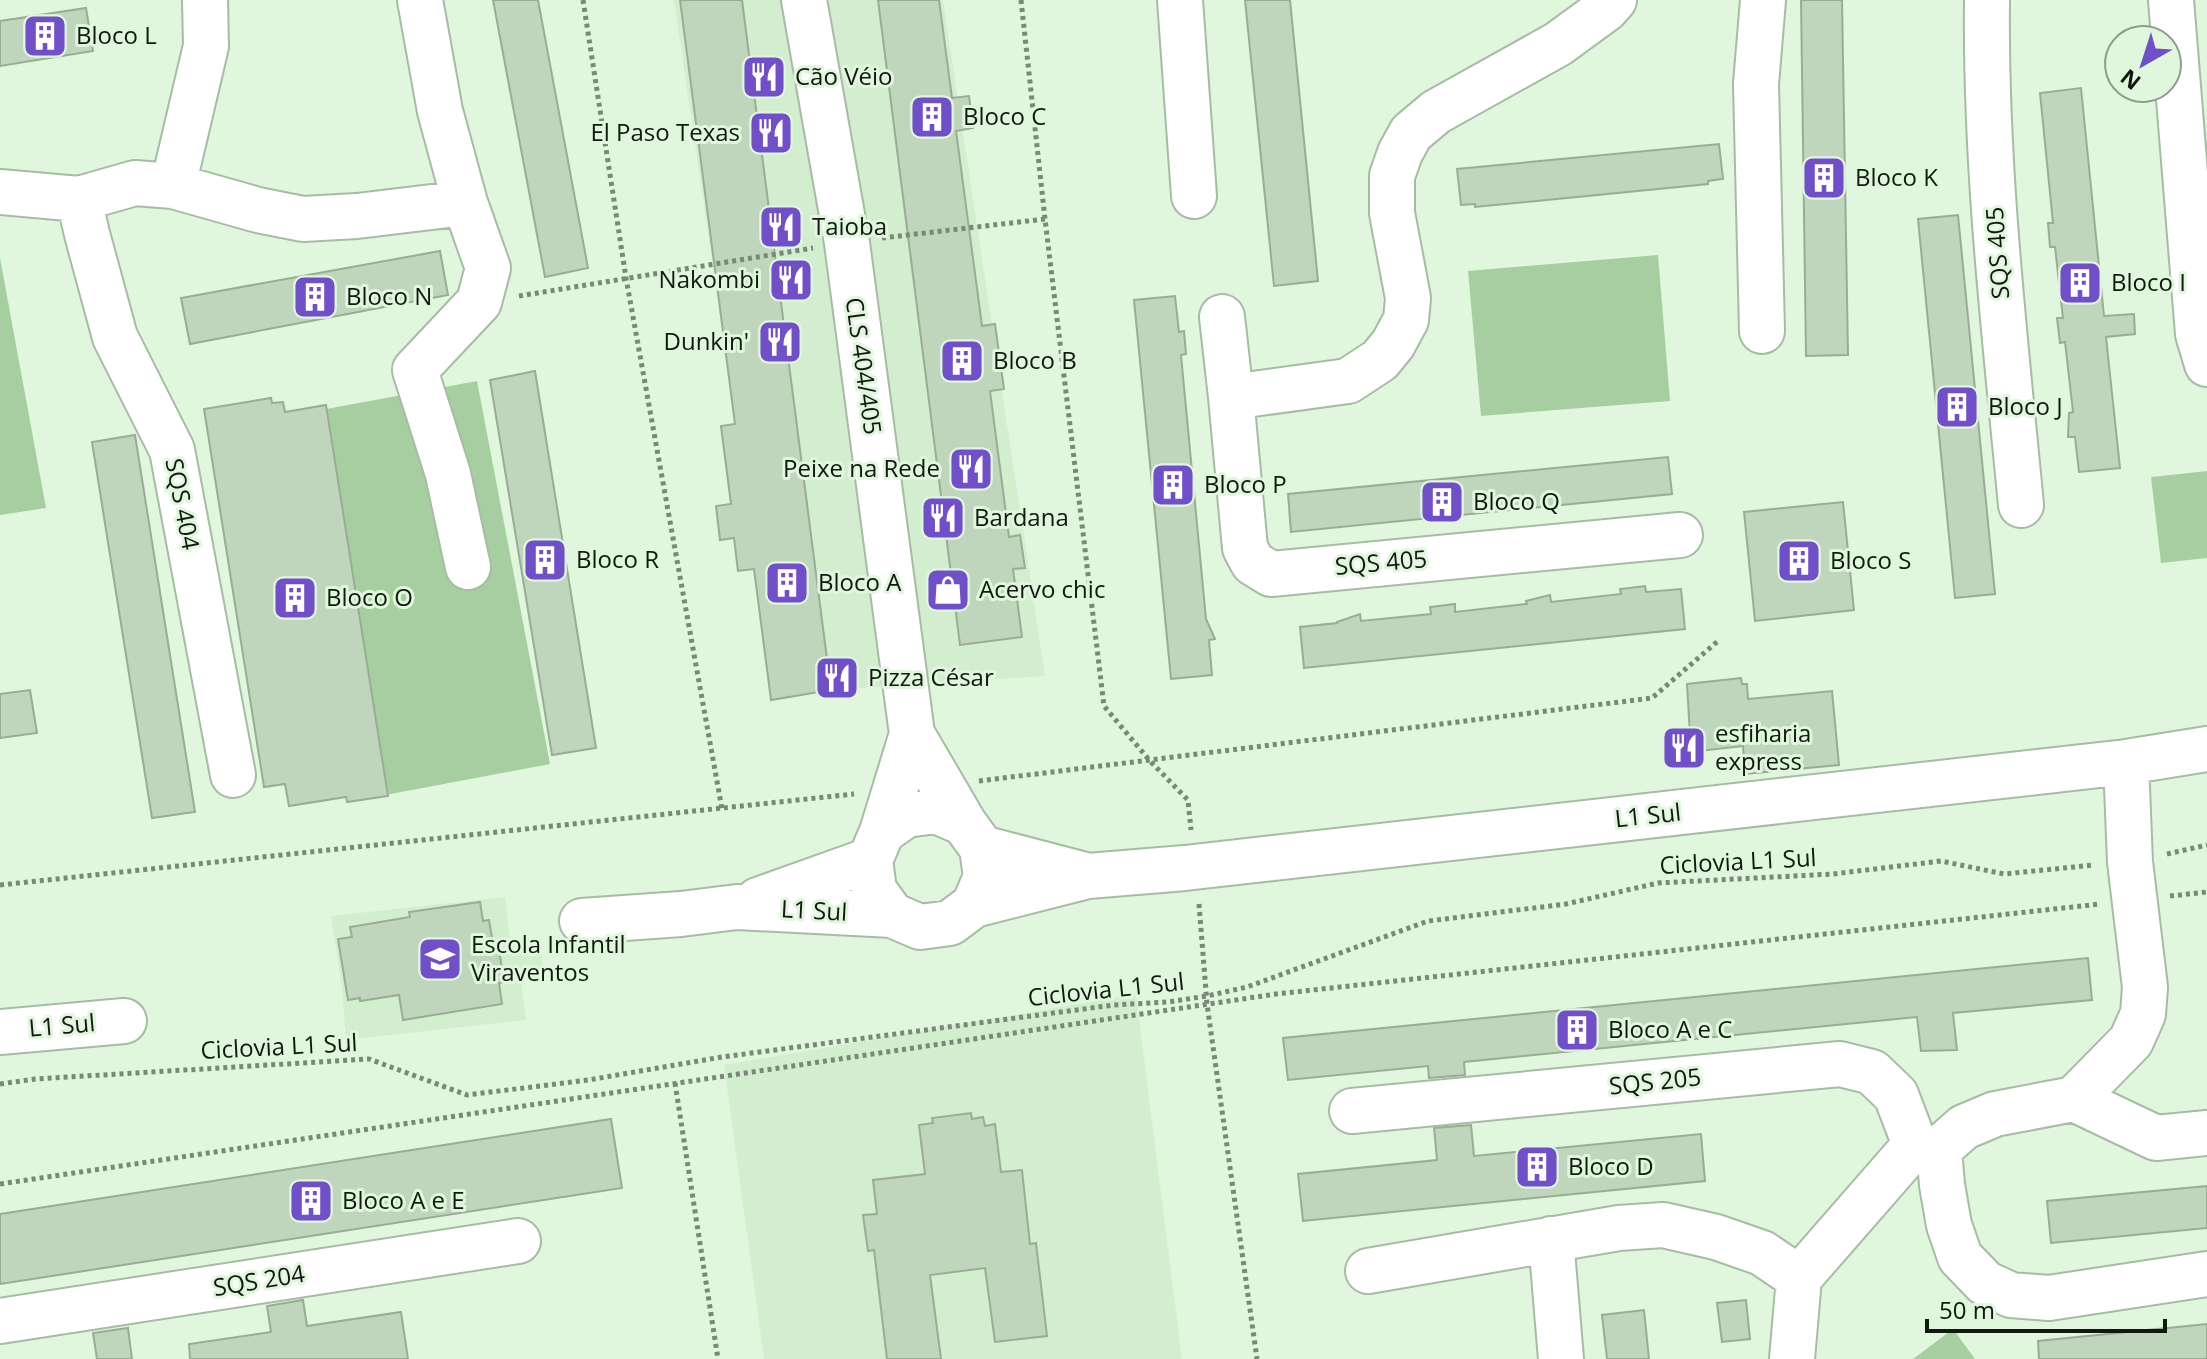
<svg xmlns="http://www.w3.org/2000/svg" width="2207" height="1359" font-family="'Open Sans',sans-serif">
  <rect width="100%" height="100%" fill="#e0f7dd"/>
  <path fill="#d2eece" d="M674 0H943L1045 676 845 689 776 699Z
    M505 897 510 941 540 938 544 978 521 981 526 1020 346 1040 342 987 331 916Z
    M1136 994 1182 1359H764L724 1065Z"/>
  <path fill="#a7cea1" d="M1658 255 1670 401 1481 416 1468 271Z
    M0 258 46 508 0 515Z
    M477 381 550 764 380 796 305 413Z
    M2207 471V558L2161 563 2151 477Z
    M1953 1329 1975 1359H1913Z"/>
  <path fill="#bfd5bc" stroke="#98ad94" stroke-width="2" d="M493 0H538L588 268 545 277Z
    M680 0H742L831 690 771 700 754 569 738 571 734 538 720 540 716 506 731 504 721 426 735 424Z
    M878 0H939L952 98 969 96 973 128 956 131 982 326 995 324 1004 389 990 391 1009 537 1020 535 1025 568 1013 569 1022 637 960 645Z
    M1245 0H1290L1318 281 1274 286Z
    M1801 0H1842L1848 355 1806 356Z
    M86 8 93 51 0 66V21Z
    M2081 88 2104 316 2134 314 2135 334 2106 337 2120 468 2079 472 2075 437H2068L2069 413 2073 412 2065 342 2060 343 2057 318H2063L2055 247H2050L2048 223H2053L2040 93Z
    M1719 144 1723 179 1708 181V184L1475 207V204L1461 205 1457 169Z
    M1958 215 1995 594 1955 598 1918 219Z
    M440 251 448 295 190 344 181 298Z
    M1175 296 1179 332 1184 331 1186 354 1181 355 1206 619 1215 639 1209 640 1212 675 1171 679 1134 300Z
    M535 371 596 748 552 755 490 380Z
    M271 398 272 403 283 402 285 412 326 405 388 796 347 802 346 797 289 806 285 784 264 787 204 409Z
    M135 435 195 812 152 818 92 442Z
    M1668 457 1672 494 1291 532 1288 494Z
    M1843 502 1854 610 1755 621 1744 512Z
    M1645 586 1646 592 1681 589 1685 629 1304 668 1300 627 1337 623V622L1360 614 1361 621 1431 614 1430 607 1455 604V612L1527 604 1526 601 1550 595 1551 602 1621 594 1620 589Z
    M1741 678 1742 684H1747L1748 699 1832 691 1839 765 1745 774 1743 746 1691 752 1687 684Z
    M30 690 37 733 0 738V694Z
    M480 902 483 921 489 920 493 944 498 943 504 982 499 983 502 1004 403 1020 399 995 360 1001V998L348 1000 338 939 352 937 350 927 410 917 409 912Z
    M2088 958 2092 1000 1953 1013 1957 1050 1921 1051 1917 1017 1464 1062 1465 1075 1429 1078 1428 1066 1288 1080 1283 1038Z
    M971 1113 972 1119 983 1117 985 1126 995 1124 1001 1172 1022 1170 1030 1244 1036 1243 1047 1336 995 1342 985 1268 930 1275 941 1359H887L874 1250 868 1251 863 1215 877 1214 873 1180 925 1174 919 1125 933 1123 932 1118Z
    M611 1119 622 1188 0 1284V1214Z
    M1471 1125 1474 1156 1701 1134 1705 1181 1303 1221 1298 1174 1437 1160 1434 1128Z
    M2207 1186V1228L2051 1243 2047 1201Z
    M303 1300 307 1326 401 1312 408 1359H190L189 1344 271 1332 267 1306Z
    M1746 1300 1750 1339 1722 1342 1717 1303Z
    M1644 1310 1649 1359H1607L1602 1315Z
    M2207 1324V1359H2039L2038 1341Z
    M128 1328 132 1359H97L93 1333Z"/>
  <g fill="none" stroke-linecap="round" stroke-linejoin="round">
    <g stroke="#a7bca4" stroke-width="48">
      <path id="minor" d="M804 0 847 243 912 734 964 823
        M1180 0 1194 196
        M1987 0C1985 169 2005 337 2021 505
        M2171 0 2198 334 2207 364
        M173 186 206 46 205 0
        M0 192 79 199 135 183 173 186 258 210 303 219 357 216 465 203 440 111 420 0
        M79 199 87 234 115 337 172 450 233 775
        M465 203 488 268 479 302 415 370 448 474 468 567
        M1222 317 1231 397 1348 381 1380 360 1393 344 1406 320 1408 298 1392 213V176L1400 153 1411 133 1436 112 1558 44 1606 9 1614 0
        M1762 331 1756 84 1763 0
        M1231 397 1245 548 1253 563 1271 574 1680 535
        M882 832 912 734
        M982 848 1085 875
        M758 900 870 860
        M974 905 986 877 982 848 964 823 936 811 906 815 882 832 870 860 874 890 892 915 920 927 950 923 974 905 1088 876 1185 868 2126 762 2207 749
        M582 921 681 914 737 907 892 915
        M0 1032 124 1021
        M2074 1099 2156 1138 2207 1133
        M1352 1111 1840 1064 1872 1072 1896 1095 1915 1145
        M1939 1149 1942 1185 1949 1225 1960 1257 1985 1283 2011 1295 2049 1298 2207 1274
        M1551 1239 1561 1359
        M1368 1271 1619 1228 1663 1225 1716 1237 1762 1253 1799 1278
        M0 1321 518 1241
        M1792 1359 1799 1278 1915 1145 1939 1149 1964 1127 1995 1114 2074 1099 2131 1041 2143 1014 2145 987 2130 862 2126 762"/>
    </g>
    <path stroke="#798877" stroke-width="5" stroke-dasharray="4 4" stroke-linecap="butt" d="M583 0 626 278 722 809
      M1021 0 1045 219 1104 706 1150 761 1188 800 1191 830
      M882 238 1045 219
      M519 296 813 248
      M979 781 1652 698 1718 641
      M2167 854 2207 845
      M0 885 854 794
      M2170 896 2207 892
      M1199 904 1207 1004 1257 1359
      M675 1083 718 1359
      M0 1084 35 1079 369 1059 467 1095 588 1080 722 1057 1114 1005 1168 1002 1207 996 1247 987 1428 921 1566 904 1658 883 1833 874 1941 861 2004 874 2094 865
      M0 1184 1276 994 2100 904"/>
    <use href="#minor" stroke="#fff" stroke-width="44"/>
  </g>
  <defs>
    <g id="building-square" transform="scale(2.3)"><rect x="-9" y="-9" width="18" height="18" rx="4" fill="#704fc8" stroke="#e0f7dd"/><path d="M-4-6H4V6H1V3H-1V6H-4ZM-2.5-4.3h1.7v1.8h-1.7ZM.8-4.3h1.7v1.8H.8ZM-2.5-1h1.7V.8h-1.7ZM.8-1h1.7V.8H.8Z" fill="#fff"/></g>
    <g id="restaurant-square" transform="scale(2.3)"><rect x="-9" y="-9" width="18" height="18" rx="4" fill="#704fc8" stroke="#e0f7dd"/><path d="M-5-6h1v4h1v-4h1v4h1v-4h1v5L-1.5 .5V6h-2V.5L-5-1ZM5-6V6H3V1.5H1.5Q1.5-4 5-6Z" fill="#fff"/></g>
    <g id="shop-square" transform="scale(2.3)"><rect x="-9" y="-9" width="18" height="18" rx="4" fill="#704fc8" stroke="#e0f7dd"/><path d="M-5-2.5h2.3a2.7 3.5 0 0 1 5.4 0H5L5.5 6h-11ZM-1.5-2.5h3a1.5 2.3 0 0 0-3 0Z" fill="#fff"/></g>
    <g id="school-square" transform="scale(2.3)"><rect x="-9" y="-9" width="18" height="18" rx="4" fill="#704fc8" stroke="#e0f7dd"/><path d="M0-5L7-2L0 1L-7-2ZM-4 1L0 2.5L4 1V4Q0 6-4 4Z" fill="#fff"/></g>
  </defs>
  <g fill-rule="evenodd">
    <use href="#building-square" x="45" y="36"/>
    <use href="#restaurant-square" x="764" y="77"/>
    <use href="#building-square" x="932" y="117"/>
    <use href="#restaurant-square" x="771" y="133"/>
    <use href="#building-square" x="1824" y="178"/>
    <use href="#restaurant-square" x="781" y="227"/>
    <use href="#restaurant-square" x="791" y="280"/>
    <use href="#building-square" x="2080" y="283"/>
    <use href="#building-square" x="315" y="297"/>
    <use href="#restaurant-square" x="780" y="342"/>
    <use href="#building-square" x="962" y="361"/>
    <use href="#building-square" x="1957" y="407"/>
    <use href="#restaurant-square" x="971" y="469"/>
    <use href="#building-square" x="1173" y="485"/>
    <use href="#building-square" x="1442" y="502"/>
    <use href="#restaurant-square" x="943" y="518"/>
    <use href="#building-square" x="545" y="560"/>
    <use href="#building-square" x="1799" y="561"/>
    <use href="#building-square" x="787" y="583"/>
    <use href="#shop-square" x="948" y="590"/>
    <use href="#building-square" x="295" y="598"/>
    <use href="#restaurant-square" x="837" y="678"/>
    <use href="#restaurant-square" x="1684" y="748"/>
    <use href="#school-square" x="440" y="959"/>
    <use href="#building-square" x="1577" y="1030"/>
    <use href="#building-square" x="1537" y="1167"/>
    <use href="#building-square" x="311" y="1201"/>
  </g>
  <g text-anchor="middle" stroke-width="6" stroke-linejoin="round" paint-order="stroke">
    <g font-size="24" fill="#111810" stroke="#e0f7dd" text-anchor="start">
      <text x="76" y="44">Bloco L</text>
      <text x="795" y="85">Cão Véio</text>
      <text x="963" y="125">Bloco C</text>
      <text x="740" y="141" text-anchor="end">El Paso Texas</text>
      <text x="1855" y="186">Bloco K</text>
      <text x="812" y="235">Taioba</text>
      <text x="760" y="288" text-anchor="end">Nakombi</text>
      <text x="2111" y="291">Bloco I</text>
      <text x="346" y="305">Bloco N</text>
      <text x="749" y="350" text-anchor="end">Dunkin'</text>
      <text x="993" y="369">Bloco B</text>
      <text x="1988" y="415">Bloco J</text>
      <text x="940" y="477" text-anchor="end">Peixe na Rede</text>
      <text x="1204" y="493">Bloco P</text>
      <text x="1473" y="510">Bloco Q</text>
      <text x="974" y="526">Bardana</text>
      <text x="576" y="568">Bloco R</text>
      <text x="1830" y="569">Bloco S</text>
      <text x="818" y="591">Bloco A</text>
      <text x="979" y="598">Acervo chic</text>
      <text x="326" y="606">Bloco O</text>
      <text x="868" y="686">Pizza César</text>
      <text x="1715" y="742">esfiharia<tspan x="1715" dy="28">express</tspan></text>
      <text x="471" y="953">Escola Infantil<tspan x="471" dy="28">Viraventos</tspan></text>
      <text x="1608" y="1038">Bloco A e C</text>
      <text x="1568" y="1175">Bloco D</text>
      <text x="342" y="1209">Bloco A e E</text>
    </g>
    <g font-size="24" fill="#111810" stroke="#e0f7dd">
      <text transform="translate(1998 253) rotate(-94)" y="8">SQS 405</text>
      <text transform="translate(863 366) rotate(82)" y="8">CLS 404/405</text>
      <text transform="translate(182 504) rotate(79)" y="8">SQS 404</text>
      <text transform="translate(1381 563) rotate(-5)" y="8">SQS 405</text>
      <text transform="translate(1648 816) rotate(-6)" y="8">L1 Sul</text>
      <text transform="translate(1738 862) rotate(-3)" y="8">Ciclovia L1 Sul</text>
      <text transform="translate(814 911) rotate(3)" y="8">L1 Sul</text>
      <text transform="translate(1106 990) rotate(-6)" y="8">Ciclovia L1 Sul</text>
      <text transform="translate(62 1026) rotate(-5)" y="8">L1 Sul</text>
      <text transform="translate(279 1047) rotate(-3)" y="8">Ciclovia L1 Sul</text>
      <text transform="translate(1655 1082) rotate(-6)" y="8">SQS 205</text>
      <text transform="translate(259 1281) rotate(-9)" y="8">SQS 204</text>
    </g>
  </g>
  <g transform="translate(2143 64) rotate(219)"><circle r="38" fill="#e0f7dd" stroke="#8d9e8b" stroke-width="2"/>
  <path d="M0-6L14 30L0 20L-14 30Z" fill="#704fc8"/>
  <text y="-12" font-size="22" font-weight="bold" text-anchor="middle" fill="#111810">N</text>
  </g>
  <path d="M1927 1319v12h238v-12" fill="none" stroke="#111810" stroke-width="4"/>
  <text x="1939" y="1319" font-size="24" fill="#111810" stroke="#e0f7dd" stroke-width="6" paint-order="stroke">50 m</text>
</svg>
